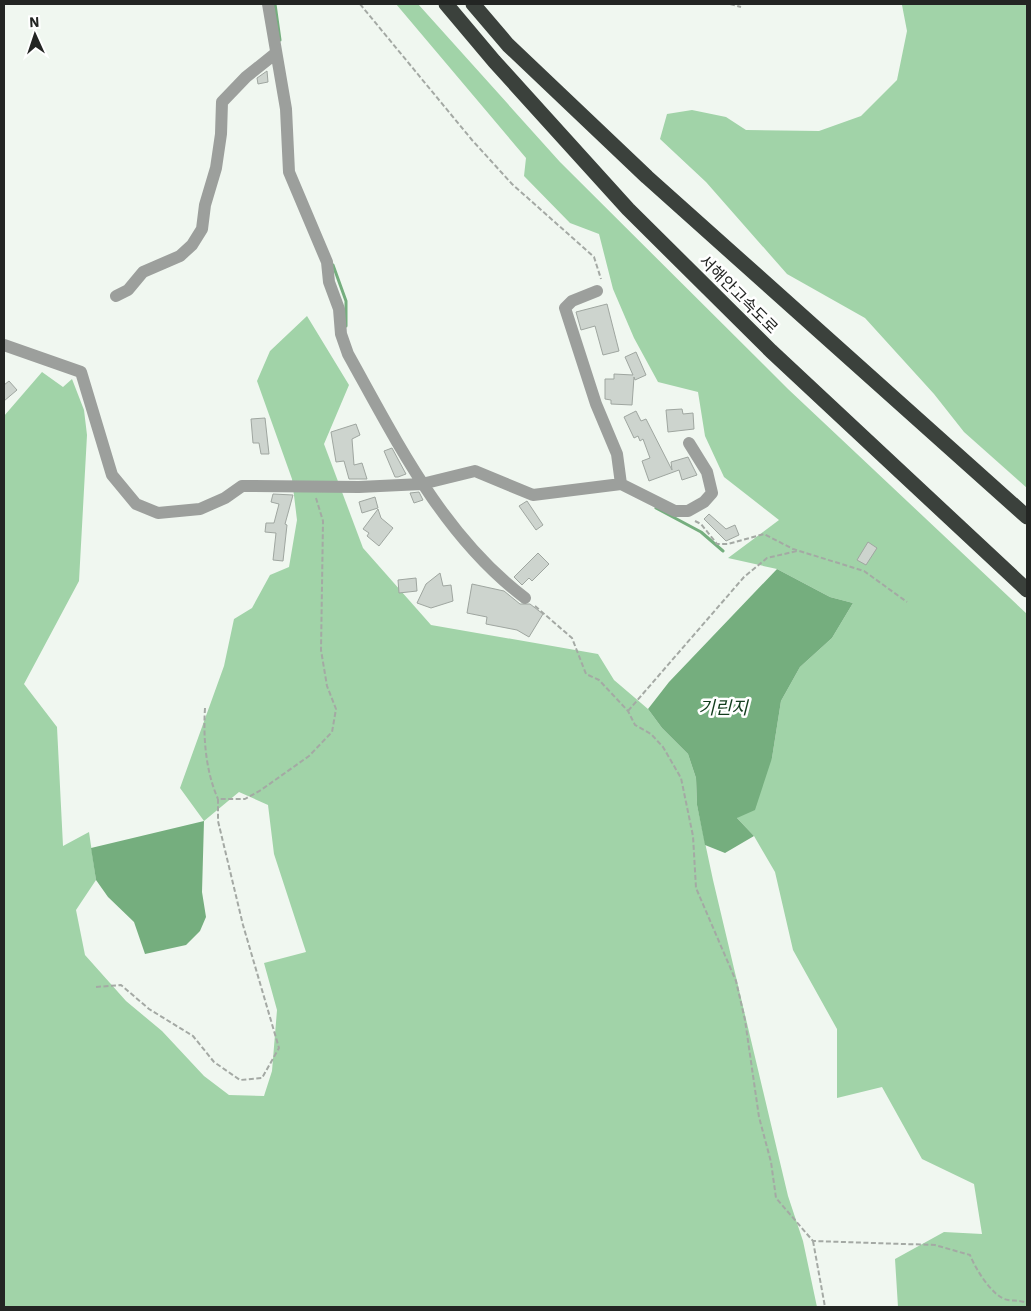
<svg xmlns="http://www.w3.org/2000/svg" width="1031" height="1311" font-family="'IBM Plex Sans','Noto Sans KR',sans-serif">
  <rect width="100%" height="100%" fill="#f0f7f0"/>
  <path fill="#a1d3a8" d="M396 4H418L560 162 788 389 1027 614V1307H898L895 1259 944 1232 982 1234 974 1184 922 1159 882 1087 837 1098V1029L793 950 775 872 754 836 737 818 772 758 781 701 800 667 832 638 853 603 830 597 777 569 728 558 779 520 724 477 705 436 698 392 658 382 634 338 613 289 599 234 570 223 524 176 526 158Z
    M896 4H1027V488L964 432 934 394 865 318 787 274 706 182 660 139 667 114 692 110 726 117 746 130 819 131 861 116 897 80 907 31 902 5Z
    M307 316 349 385 324 444 363 548 431 625 598 654 614 680 648 709 662 728 688 754 696 778 697 805 713 880 788 1196 803 1241 817 1307H4V416L42 372 63 387 72 379 84 410 87 435 79 581 24 684 57 727 63 846 89 832 96 880 76 910 85 955 126 1001 162 1031 204 1076 229 1095 264 1096 272 1071 277 1010 264 963 306 952 274 854 268 805 239 792 204 821 180 788 224 666 234 619 252 608 270 575 289 567 297 520 292 479 257 381 270 351Z"/>
  <path fill="#75ae7e" d="M777 569 830 597 853 603 832 638 800 667 781 701 772 758 755 810 737 818 754 836 725 853 705 845 697 805 696 778 688 754 662 728 648 709 669 682Z
    M204 821 202 892 206 917 200 931 186 945 145 954 134 922 108 897 96 880 91 848Z"/>
  <g fill="none" stroke-linecap="round" stroke-linejoin="round">
    <path stroke="#75ae7e" stroke-width="3" d="M275 4 280 40
      M333 265 346 301V326
      M656 508 701 532 723 551"/>
  </g>
  <path fill="#cdd4ce" stroke="#9fa6a0" d="M267 71 268 82 258 84 257 78Z
    M607 304 619 351 603 355 595 326 581 330 576 312Z
    M636 352 646 375 635 380 634 377 632 405 611 404V400L605 399V379H614V374L633 375 625 357Z
    M9 381 17 390 4 401V385Z
    M682 409 683 414 693 413 694 429 668 432 666 410Z
    M636 411 641 421 646 419 672 470 671 462 688 457 697 475 682 480 679 470 649 481 642 461 650 458 643 439 640 441 638 436 634 438 624 417Z
    M265 418 269 454H261L259 443H253L251 419Z
    M356 424 360 435 352 439 354 465 362 463 367 479H349L344 461 336 462 331 432Z
    M392 448 406 474 398 477H395L384 451Z
    M419 492 423 500 414 503 410 493Z
    M273 494 293 495 285 524 287 525 283 561 273 560 276 533 265 532 266 523H274L279 504 271 502Z
    M375 497 378 508 362 513 359 502Z
    M527 501 543 525 536 530 519 506Z
    M378 509 381 518 393 528 379 546 367 536 369 533 363 529Z
    M709 514 726 529 735 525 739 535 726 541 704 519Z
    M868 542 877 548 866 565 857 560Z
    M538 553 549 564 532 581 529 578 522 585 514 577Z
    M440 573 443 586 451 585 453 601 431 608 417 603 426 584Z
    M416 578 417 591 399 593 398 580Z
    M472 584 504 591 520 604H530L543 614 529 637 517 630 486 624 487 617 467 613Z"/>
  <g fill="none" stroke-linecap="round" stroke-linejoin="round">
    <path stroke="#a4a9a4" stroke-width="2" stroke-dasharray="5 2.5" stroke-linecap="butt" d="M360 4 472 140 512 184 594 257 601 279
      M730 4 741 7
      M695 521 701 524 717 544H728L764 534 793 549 864 571 907 602
      M535 606 572 638 586 674 599 680 628 711 635 725 651 734 663 747 681 778 693 836 696 888 736 981 745 1020 759 1117 771 1162 776 1198 813 1241 935 1245 970 1255C975 1268 993 1298 1008 1300 1015 1301 1020 1300 1027 1303
      M205 708C203 739 206 772 218 799
      M628 711 744 577 767 558 797 551
      M96 987 121 985 149 1009 193 1036 214 1062 240 1080 262 1078 279 1048 243 925 218 821V799H245L261 790 309 756 332 732 336 709 327 686 321 650 323 521 316 498
      M813 1241 825 1307"/>
    <path stroke="#9c9f9c" stroke-width="12" d="M268 4 286 109 289 172 327 262 329 282 339 309 341 334 348 354C397 442 443 536 525 598
      M597 291 572 301 565 308 596 404 617 454 621 484
      M116 296 128 290 143 272 180 256 192 245 202 229 205 205 216 168 221 134 222 102 246 77 276 53
      M4 345 81 372 112 475 136 504 158 513 200 509 225 498 242 486 359 487 422 484 475 471 533 495 621 484 675 511H688L704 502 712 493 707 472 689 443"/>
    <path stroke="#3b413c" stroke-width="15" d="M446 4 494 61 628 209 771 351 1027 590
      M473 4 508 45 647 177 1027 517"/>
  </g>
  <g text-anchor="middle" stroke-width="5" stroke-linejoin="round" paint-order="stroke">
    <g font-size="16" fill="#232523" stroke="#fff">
      <text transform="translate(739 294) rotate(45)" y="6">서해안고속도로</text>
    </g>
    <g font-size="18" font-style="italic" fill="#123d1d" stroke="#fff">
      <text x="723" y="714">기린지</text>
    </g>
  </g>
  <rect width="1031" height="1311" fill="none" stroke="#232523" stroke-width="10"/>
  <g transform="translate(35 35) rotate(357)" stroke="#ffffff" stroke-width="4" paint-order="stroke">
  <path d="M0-4L9 19L0 12L-9 19Z" fill="#232523"/>
  <text y="-8" font-size="14" font-weight="bold" text-anchor="middle" fill="#232523">N</text>
  </g>
</svg>
